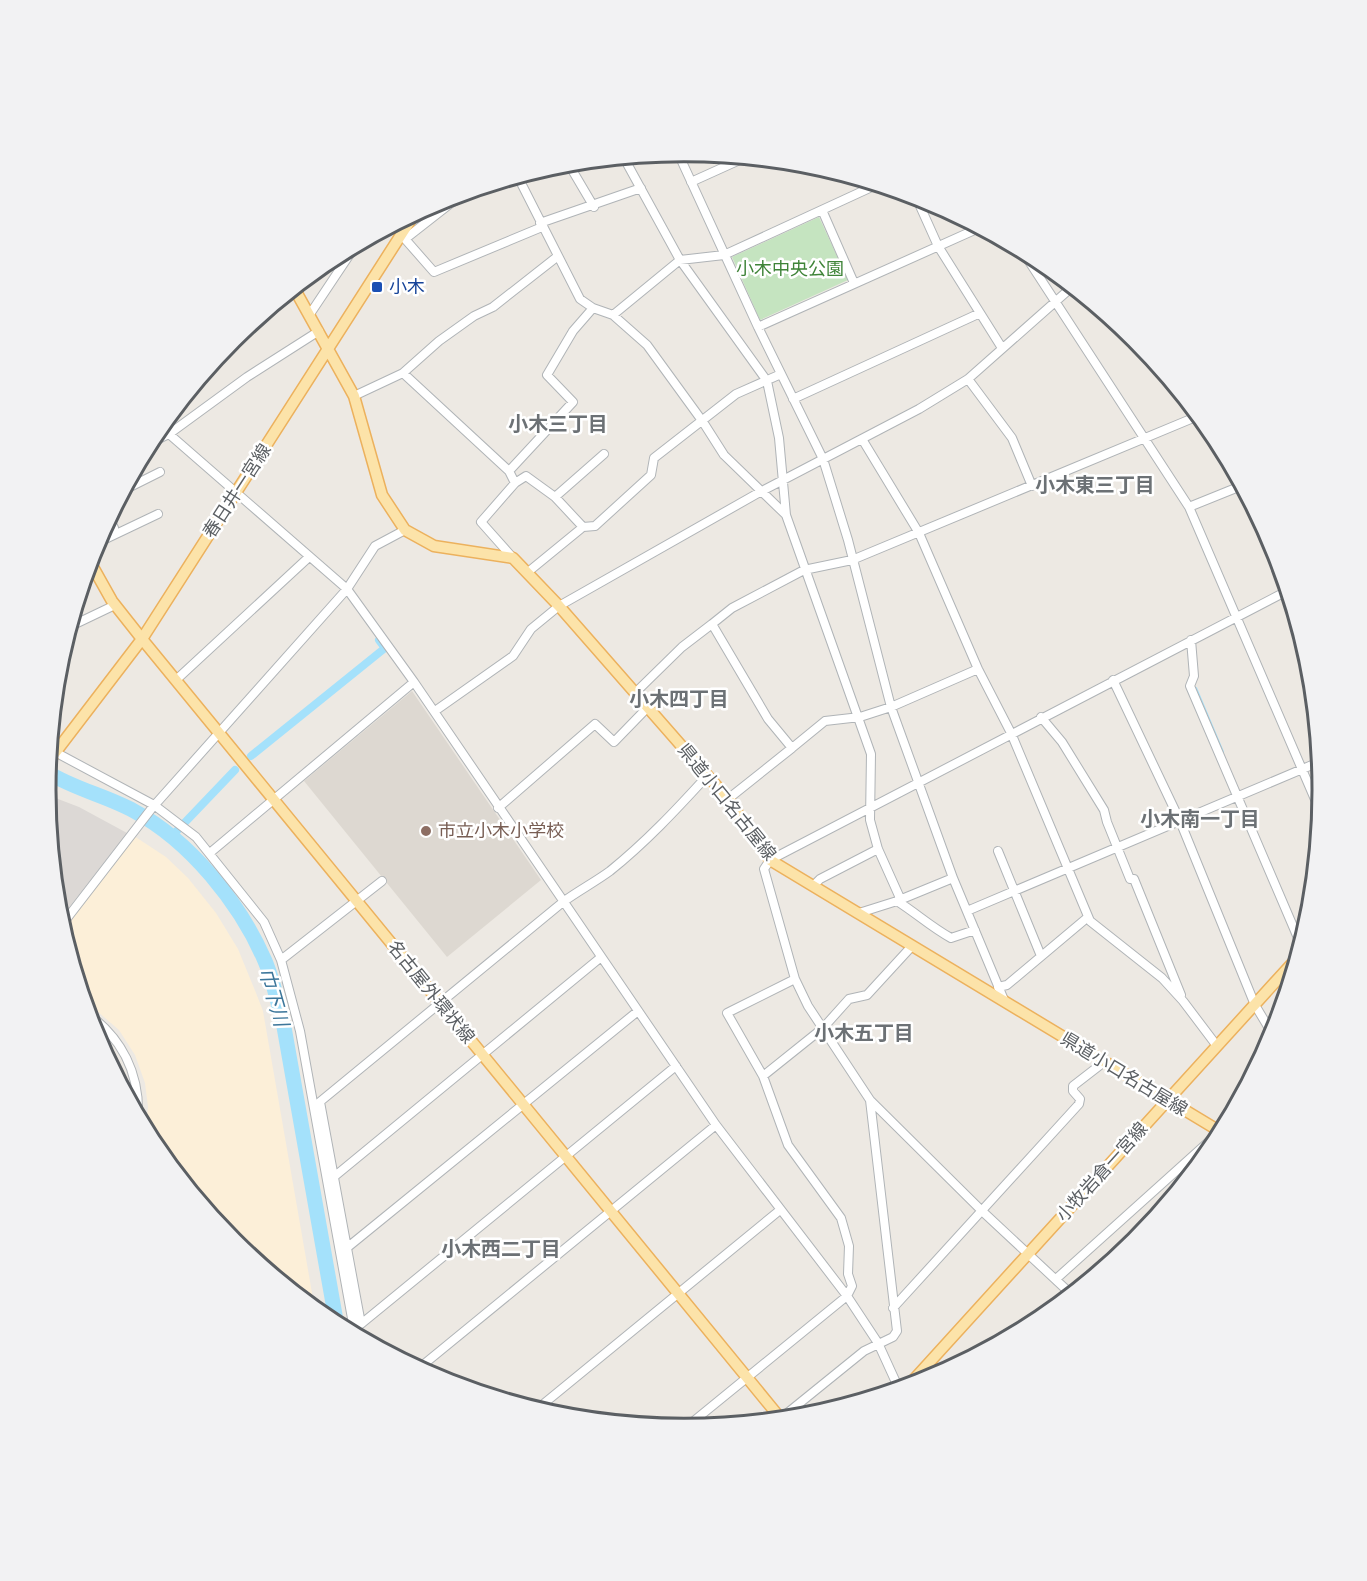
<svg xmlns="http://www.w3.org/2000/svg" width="1367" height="1581" font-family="Ubuntu,'Noto Sans JP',sans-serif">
  <rect width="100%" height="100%" fill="#ede9e3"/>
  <path fill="#fcefd8" d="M134 836 166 857 188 878 216 913 238 949 256 993 263 1011 315 1310 232 1242 152 1145 145 1131 148 1107 145 1083 135 1055 119 1030 83 999 62 930Z"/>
  <path fill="#dcd8d5" d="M45 794 79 807 127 833 59 920Z
    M92 1029 117 1061 128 1099 93 1035Z"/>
  <path fill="#ddd8d1" d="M412 691 541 880 447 957 304 781Z"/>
  <path fill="#c5e4c0" d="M819 217 848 280 760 320 732 257Z"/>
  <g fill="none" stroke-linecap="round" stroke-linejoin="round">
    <path stroke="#a4e1fb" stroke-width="2" d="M1196 688 1223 752"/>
    <path stroke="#a4e1fb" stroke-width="8" d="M251 756 385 648 379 640
      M171 837 235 770"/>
    <path stroke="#a4e1fb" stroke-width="15" d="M47 772C74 789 107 796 134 811 190 841 240 903 265 961 274 982 278 1004 284 1027L337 1326"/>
    <g stroke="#b0b4b7" stroke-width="10">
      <path id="minor" d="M678 153 758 327 823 459 848 540 891 707 953 878 1004 1000
        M624 158 680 260 767 381 779 438 786 515 871 754 870 820 878 849 900 898
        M568 163 594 207
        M518 177 580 299 593 308 613 315 647 345 703 422 724 455 786 515
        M691 182 744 158
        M916 197 938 246 1002 348
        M822 210 854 283
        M540 223 641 188
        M400 236 405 239 451 203 482 188
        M405 239 434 272 542 227
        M1023 252 1189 507 1320 811
        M310 314 356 245
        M613 315 680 260 724 255 876 185
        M758 327 979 228
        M403 373 509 471 573 402 547 375 573 331 593 308
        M968 379 1012 438 1032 486
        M354 396 403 373 439 341 474 316 493 307 558 256
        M793 399 978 314
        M862 439 919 533 978 669 1011 733 1090 921 1162 978 1183 1001 1217 1046
        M148 444 169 434 247 377 319 331
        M509 471 515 483 526 476 555 497 583 527
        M124 490 160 472
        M555 497 604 454
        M1189 507 1241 486
        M109 518 114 528
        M95 544 158 514
        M513 558 481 522 515 483
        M528 572 583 527 595 526 651 475 654 458 736 394 781 374
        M69 627 115 605
        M1191 640 1194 676 1190 686 1301 945
        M176 680 309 557
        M1113 680 1180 821 1255 1005 1273 1035
        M414 682 716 1125 847 1296 878 1343 899 1389
        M636 692 682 647 712 624
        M435 711 513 656 531 629 559 606 760 492 919 409 968 379 1072 287
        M1041 717 1062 742 1104 810 1107 822 1130 879H1134L1181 995
        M792 748 825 721 860 717 891 707 978 669
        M55 752 154 805 196 837 264 922 281 960 300 1031 355 1335
        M728 799 792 748 768 719 712 624 732 608 804 570 852 560 1198 416
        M498 808 595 724 614 742 648 707
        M998 851 1041 956
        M211 852 414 682 347 589 375 546 405 530
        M813 886 820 879 878 849
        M897 901C916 913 931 927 951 938L975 930
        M967 911 1319 762
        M859 913 897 901 953 878
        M61 926 152 808 347 589 169 434 162 425
        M281 960 382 881
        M998 987 1007 985 1088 917
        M87 1013C122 1038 140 1074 138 1118
        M763 1076 823 1028 849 999 867 995 912 946
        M320 1102 361 1324 676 1066
        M316 1105 563 902C578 891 595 882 610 871 646 842 676 810 707 776
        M335 1176 600 958
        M343 1251 638 1011
        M1056 1279 1215 1136 1220 1134
        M1071 1294 982 1211 870 1100 808 1006 795 979 764 869 770 860 1287 591
        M893 1308 1079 1104 1080 1099 1073 1091V1086L1104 1062
        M329 1322 353 1324
        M418 1369 716 1125
        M536 1410 780 1210
        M780 1419 864 1351 893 1337 897 1331 870 1100
        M684 1429 847 1296 852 1286 848 1274 849 1246 841 1218 788 1145 763 1076 727 1013 795 979"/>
    </g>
    <g stroke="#ecb15d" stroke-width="13">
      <path id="major" d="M294 288 354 396 382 495 405 530 434 546 513 558 559 606 728 799 770 860 1221 1132
        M89 560 112 601 142 639 781 1419
        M48 762 142 639 415 213
        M907 1387 1297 958"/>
    </g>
    <use href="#minor" stroke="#fff" stroke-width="8"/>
    <use href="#major" stroke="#fce3a9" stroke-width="10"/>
  </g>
  <rect fill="#1a4fb4" stroke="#fff" stroke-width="2" x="371" y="281" width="12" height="12" rx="3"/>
  <circle fill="#8d6e63" stroke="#fff" stroke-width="2" cx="426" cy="831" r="6"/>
  <g text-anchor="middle" stroke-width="5" stroke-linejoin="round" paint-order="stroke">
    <g font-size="18" fill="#3f8438" stroke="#fff">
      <text x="790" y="275">小木中央公園</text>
    </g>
    <g font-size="18" fill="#164399" stroke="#fff" text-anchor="start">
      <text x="389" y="293">小木</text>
    </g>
    <g font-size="18" fill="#5b5f63" stroke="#fff">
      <text transform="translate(237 491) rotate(-57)" y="6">春日井一宮線</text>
      <text transform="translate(727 802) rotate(51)" y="6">県道小口名古屋線</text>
      <text transform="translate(431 992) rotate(51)" y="6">名古屋外環状線</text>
      <text transform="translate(1124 1074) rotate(31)" y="6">県道小口名古屋線</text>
      <text transform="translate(1102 1172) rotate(-48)" y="6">小牧岩倉一宮線</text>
    </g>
    <g font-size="18" fill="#785e54" stroke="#fff" text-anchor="start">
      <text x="438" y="837">市立小木小学校</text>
    </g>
    <g font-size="20" font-weight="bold" fill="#6c7175" stroke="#fff">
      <text x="558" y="431">小木三丁目</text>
      <text x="1095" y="492">小木東三丁目</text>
      <text x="679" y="706">小木四丁目</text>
      <text x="1200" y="826">小木南一丁目</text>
      <text x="864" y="1040">小木五丁目</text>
      <text x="501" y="1256">小木西二丁目</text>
    </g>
    <g font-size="20" font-style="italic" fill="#3d779b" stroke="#fff">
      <text transform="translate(274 997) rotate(74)" y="7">巾下川</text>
    </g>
  </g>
  <path d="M0 0H1367V1581H0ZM56 790a628 628 0 1 1 1256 0a628 628 0 1 1-1256 0Z" fill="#f2f2f3" fill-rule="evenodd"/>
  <path fill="none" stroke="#5b5f63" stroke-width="3" d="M56 790a628 628 0 1 1 1256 0a628 628 0 1 1-1256 0Z"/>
</svg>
